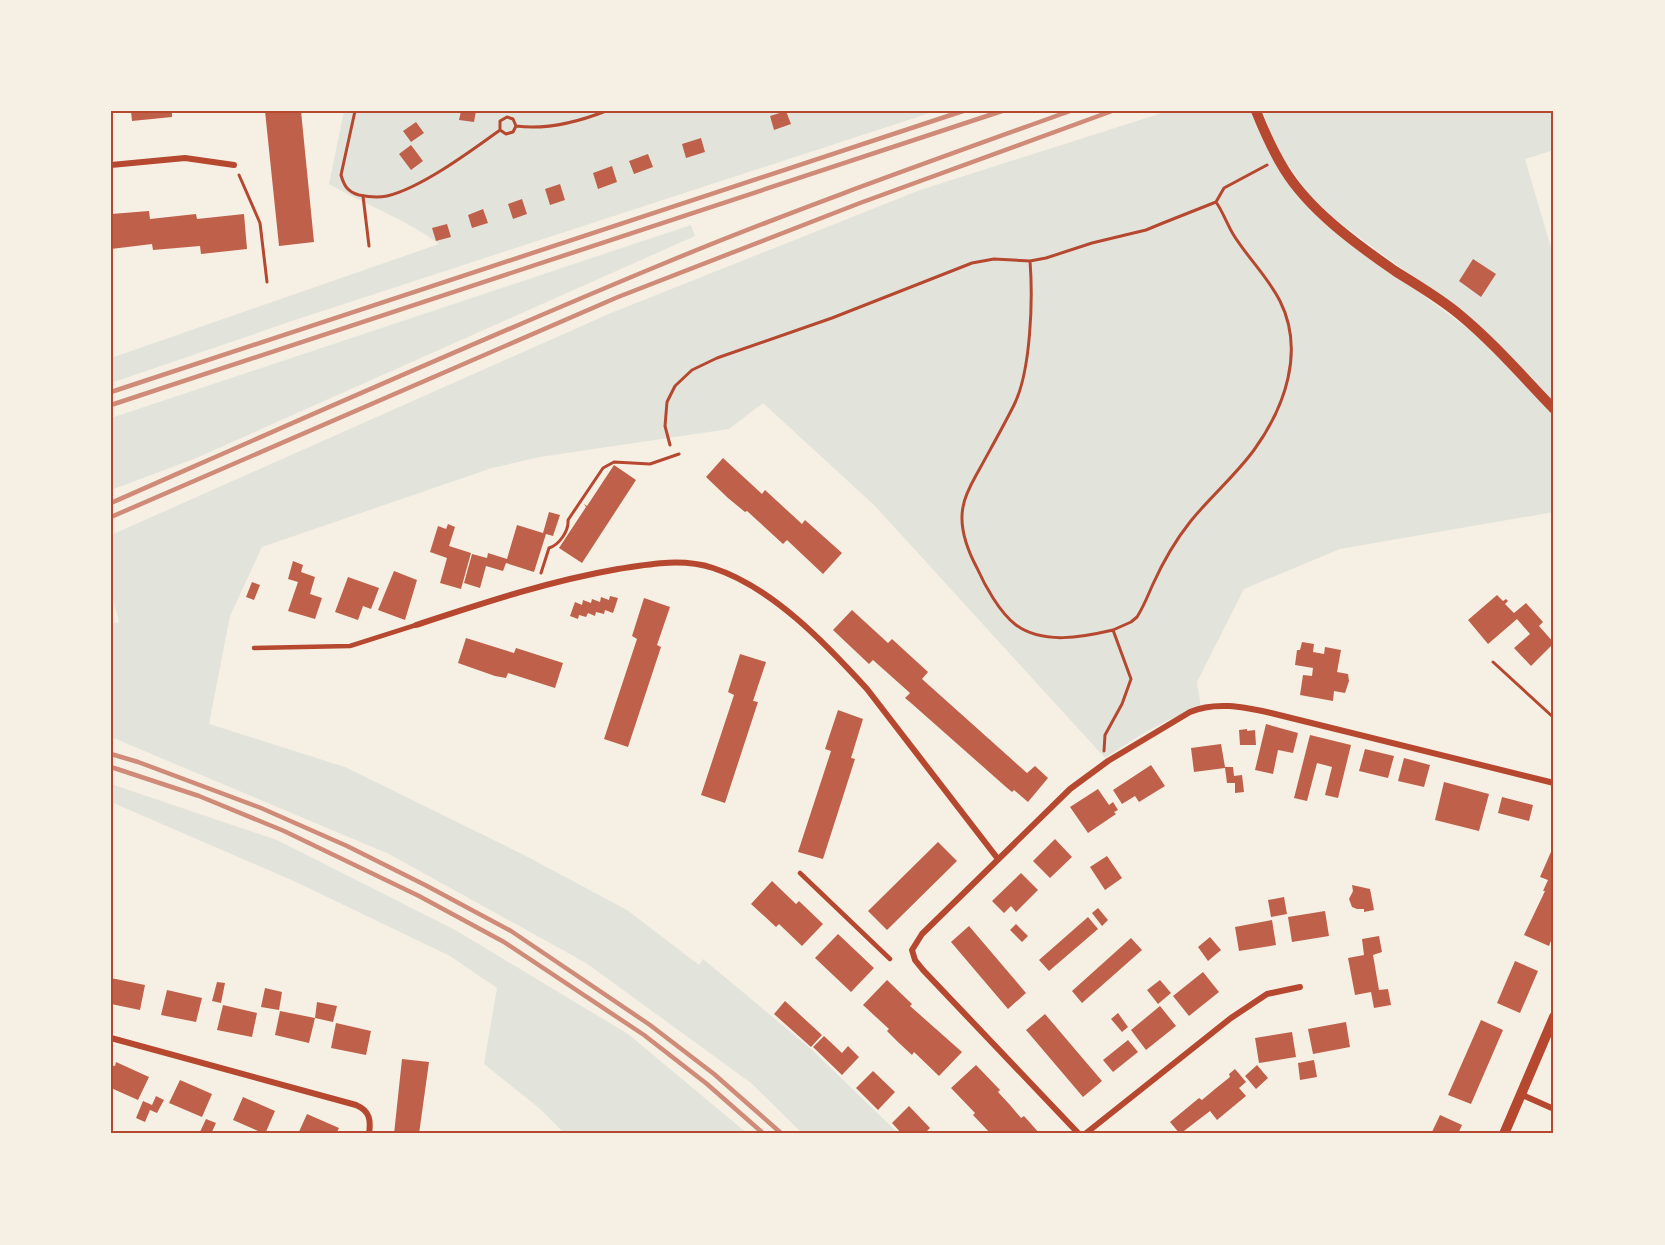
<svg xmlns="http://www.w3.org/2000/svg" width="1665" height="1245" font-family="Helvetica,sans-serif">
  <rect width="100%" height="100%" fill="#f6efe4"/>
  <path fill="#e2e4dc" d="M344 111H936L301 318 111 383V358L439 244C406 219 365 205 329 184Z
    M1168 111H1255L1264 136 1333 228 1479 337 1554 415V512L1340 549 1244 589 1197 682 1201 708C1165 718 1136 738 1105 758L875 506 763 403 729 429 540 457 492 468 262 547 230 616 209 724 345 767 524 855 627 910 699 965 703 959 811 1049 899 1134H803L751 1083 586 963 389 854 111 737V624L119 622 111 591V535L611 313 920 190Z
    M1262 111H1554V150L1525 159 1554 258V405L1461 312 1336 220 1308 193 1282 157Z
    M691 225 695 236 194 459 111 490V418Z
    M111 784 277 840 457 931 628 1034 748 1134H565L539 1108 484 1064 497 988 450 956 296 882 111 802Z"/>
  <path fill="#bf614a" d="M131 111H172V117L132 121Z
    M265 111H301L314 242 279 246Z
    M461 111H476L474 122 459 120Z
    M786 111 791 124 774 130 770 116Z
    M416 122 424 133 411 142 403 131Z
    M701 138 705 152 686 158 682 144Z
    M411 145 423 161 411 170 399 154Z
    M648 154 653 167 634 174 629 161Z
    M612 166 617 182 598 189 593 173Z
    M560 184 565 200 550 205 545 189Z
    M522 199 527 214 513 219 508 204Z
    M483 209 488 223 472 228 468 215Z
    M149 211 150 219 196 214 197 219 244 214 247 249 201 254 200 246 153 250 152 244 111 249V214Z
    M447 224 451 237 436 241 432 228Z
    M1473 259 1496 274 1481 297 1459 281Z
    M723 458 762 494 765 490 802 524 805 520 842 553 823 574 787 540 783 544 747 511 745 512 728 498 706 477Z
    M614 465 636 480 582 563 559 548 586 507 584 504 587 506Z
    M549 512 560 515 553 536 546 534 534 572 506 563 503 571 486 566 480 588 464 583 472 554 487 558 488 553 507 559 517 525 543 533Z
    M448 524 455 527 449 546 471 553 461 589 440 583 447 558 430 552 438 526 446 529Z
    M293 561 303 565 301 572 315 577 310 594 322 598 315 619 288 611 298 582 288 579Z
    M394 571 417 580 405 620 378 610Z
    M348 577 379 588 371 609 363 606 358 620 335 612Z
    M252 582 260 585 254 600 246 597Z
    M1497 595 1503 601 1506 599 1508 601 1505 604 1514 613 1526 603 1543 622 1539 626 1554 643 1531 666 1514 648 1530 634 1517 619 1488 644 1468 620Z
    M610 596 618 598 613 613 605 610 604 614 596 612 595 616 588 613 586 617 579 615 578 619 570 616 575 602 582 605 583 600 591 603 592 599 600 602 601 597 609 600Z
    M644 598 670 607 657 645 661 647 628 747 604 739 637 639 632 636Z
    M852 610 888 643 892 639 928 672 922 679 1027 773 1035 766 1048 778 1028 802 1014 790 1012 792 1006 787 911 703 905 698 910 693 873 660 869 664 833 630Z
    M466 638 514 653 516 648 563 663 555 688 508 673 506 678 495 676 458 663Z
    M1302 642 1314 644 1313 652 1324 654 1325 647 1341 650 1337 672 1348 674 1349 681 1345 693 1334 691 1333 701 1300 695 1303 675 1312 676 1313 668 1295 665 1297 650H1300Z
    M740 654 766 662 753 701 758 702 725 803 701 795 734 695 728 692Z
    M838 710 863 719 851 758 855 759 823 859 798 852 831 751 825 749Z
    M1266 724 1298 733 1293 753 1278 750 1273 774 1255 770Z
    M1247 729V731L1255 730 1256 745H1240L1239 730Z
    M1310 735 1351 745 1338 798 1325 795 1332 767 1317 763 1307 801 1294 798Z
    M1221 744 1225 767H1233L1234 776 1242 775 1244 792 1235 793V783H1227L1225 768 1194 772 1191 748Z
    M1365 749 1394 756 1388 778 1359 771Z
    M1404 758 1430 765 1424 787 1398 781Z
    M1151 765 1165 786 1139 802 1135 796 1122 804 1113 790Z
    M1444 782 1489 794 1479 831 1435 820Z
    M1098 789 1109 805 1113 802 1118 810 1114 812 1116 814 1088 833 1070 807Z
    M1502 797 1533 805 1529 821 1498 813Z
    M1055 839 1072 857 1050 878 1033 861Z
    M938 842 957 861 887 930 868 911Z
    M1554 845V933L1549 946 1524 935 1545 891H1543L1548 880 1540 877Z
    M1107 856 1122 878 1105 890 1090 867Z
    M1021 873 1038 890 1016 912 1011 906 1004 913 992 901Z
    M772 881 796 904 799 901 823 924 802 946 779 924 776 927 751 904Z
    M1352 885 1370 889 1374 910 1364 912V909H1357L1352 907 1349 899 1353 891Z
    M1284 897 1287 914 1271 917 1268 900Z
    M1098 908 1108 920 1102 926 1092 913Z
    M1325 911 1329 936 1292 942 1288 917Z
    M1088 917 1098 929 1049 971 1039 960Z
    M1272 920 1276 945 1239 951 1235 927Z
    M1016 924 1028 936 1022 942 1010 930Z
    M969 926 1026 993 1008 1009 951 942Z
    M838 934 874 968 851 992 815 958Z
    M1379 936 1382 952 1373 955 1379 990 1388 989 1391 1005 1374 1008 1371 992 1355 995 1348 958 1364 955 1362 939Z
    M1210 937 1221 950 1208 961 1198 947Z
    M1131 938 1142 950 1082 1003 1072 991Z
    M1515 961 1538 971 1520 1013 1497 1003Z
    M1203 972 1219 992 1189 1016 1173 996Z
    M111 978 145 985 140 1010 111 1004Z
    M887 980 912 1004 910 1006 962 1052 939 1076 914 1052 912 1055 899 1043 887 1031 889 1029 863 1005Z
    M1160 980 1171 993 1158 1004 1147 990Z
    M217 982 225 983 221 1003 212 1001Z
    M265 988 282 992 279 1010 261 1007Z
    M167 990 202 998 196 1022 161 1015Z
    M785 1001 822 1035 811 1047 774 1014Z
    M317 1002 337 1006 333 1022 315 1018 309 1043 275 1035 280 1011 315 1018Z
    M223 1005 257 1013 252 1037 217 1030Z
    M1160 1006 1176 1026 1146 1050 1131 1030Z
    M1118 1013 1128 1027 1122 1032 1111 1019Z
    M1045 1014 1102 1081 1083 1097 1026 1030Z
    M1481 1020 1503 1030 1471 1104 1448 1095Z
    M1346 1022 1350 1047 1313 1054 1308 1029Z
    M336 1023 371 1031 366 1055 331 1048Z
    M1292 1032 1296 1057 1259 1063 1255 1038Z
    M824 1036 842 1053 848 1046 859 1057 842 1075 813 1047Z
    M1128 1040 1138 1052 1113 1072 1103 1060Z
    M402 1059 429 1062 419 1134H394Z
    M1314 1060 1317 1077 1300 1080 1298 1063Z
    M116 1062 149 1077 138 1100 111 1088V1065L115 1066Z
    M976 1065 1000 1090 998 1092 1010 1105 1021 1118 1024 1116 1040 1134H991L973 1115 975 1113 951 1088Z
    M1257 1065 1268 1078 1256 1089 1245 1076Z
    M1235 1069 1246 1082 1239 1088 1246 1096 1217 1120 1210 1111 1180 1134 1170 1122 1199 1098 1202 1100 1215 1089 1230 1077 1229 1074Z
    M873 1071 895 1092 878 1110 856 1088Z
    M180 1080 212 1094 202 1117 169 1103Z
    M156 1096 164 1100 157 1113 150 1110 145 1122 136 1118 143 1101 152 1105Z
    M243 1097 275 1111 265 1134 233 1120Z
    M909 1106 930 1128 924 1134H902L892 1123Z
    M307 1114 339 1128 336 1134H298Z
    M1440 1115 1462 1125 1458 1134H1431Z
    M206 1119 216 1123 211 1134H199Z"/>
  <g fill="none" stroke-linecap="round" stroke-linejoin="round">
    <path stroke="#b5482f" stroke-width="3" d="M355 111 341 175C344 186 348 192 359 195 368 197 378 198 387 196 421 188 471 151 500 130
      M507 117 513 119 516 126 513 132 506 134 500 130V121Z
      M516 126C546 130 578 122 606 111
      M239 175 260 223 267 282
      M363 196 369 246
      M670 445 665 426 667 402 675 386 692 370 717 358 832 318 972 263 994 259 1030 261
      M541 573 549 548C559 545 569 531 568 520L603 468 614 462 650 464 679 454
      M1113 630C1083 637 1043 645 1016 625 1000 613 985 586 977 568 968 551 959 527 963 507 965 494 973 481 979 470 991 448 1003 427 1014 405 1031 371 1033 299 1030 261L1046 258 1092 243 1146 230 1163 223 1216 202 1224 188 1267 165
      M1493 662 1554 718
      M1104 751 1105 735 1122 704 1131 679 1113 630 1131 622 1137 617C1144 606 1148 595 1153 584 1163 562 1175 541 1190 522 1210 497 1235 476 1254 450 1285 407 1305 351 1280 301 1268 277 1247 257 1233 234 1227 224 1223 212 1216 202"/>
    <path stroke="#b5482f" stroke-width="4.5" d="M254 648 350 646 416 625
      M800 873 890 959"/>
    <path stroke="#b5482f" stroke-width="6" d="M111 165 185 158 234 165
      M416 625C483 603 549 581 618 569 650 564 682 558 713 568 772 587 826 644 867 689L998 859
      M111 1038 356 1105C370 1111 371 1120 369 1134
      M1520 1094 1554 1109
      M1079 1134 923 970 915 960 912 950 922 934 1070 789 1108 761 1190 712C1216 701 1243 707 1271 713L1554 783
      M1085 1134 1231 1018 1267 994 1300 987"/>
    <path stroke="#b5482f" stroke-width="10" d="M1256 111C1264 131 1273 151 1284 169 1309 210 1356 244 1395 271 1417 285 1440 298 1460 315 1494 343 1523 377 1554 409
      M1504 1134 1554 1017"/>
    <path stroke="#cf8b77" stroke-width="4.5" d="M111 392 963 111
      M111 405 1002 111
      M111 503C295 422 479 340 665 263 798 208 934 160 1070 111
      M111 517 618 297 860 203 1112 111
      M111 754 138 762 261 808 347 846 427 886 511 931 650 1025 714 1074 782 1134
      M111 767 199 796 284 831 419 896 504 942 644 1035 707 1084 764 1134"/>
  </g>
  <rect width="1665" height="1245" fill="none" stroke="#f6efe4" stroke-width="225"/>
  <rect x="112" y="112" width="1440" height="1020" fill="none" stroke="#b5482f" stroke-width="2"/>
</svg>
